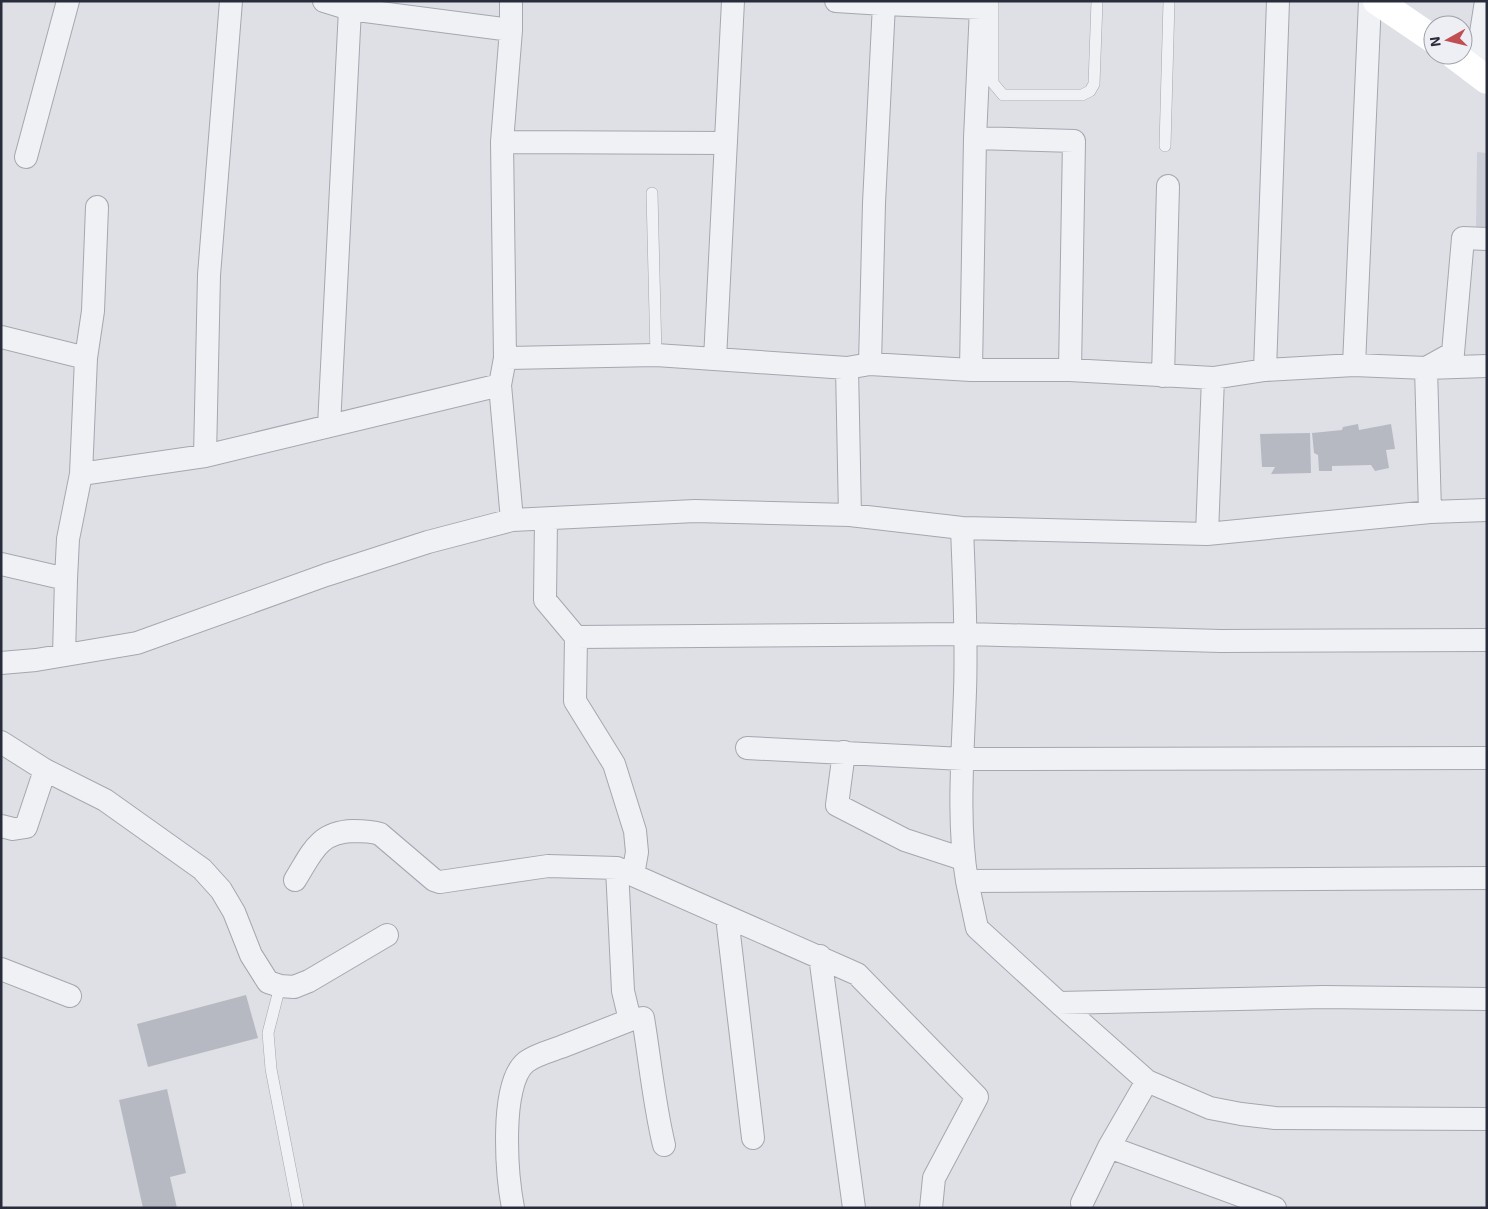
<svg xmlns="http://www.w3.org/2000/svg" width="1488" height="1209" font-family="'Exo 2',sans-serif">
  <rect width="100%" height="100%" fill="#dee0e6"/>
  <path fill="#cccfd7" d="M1477 152 1487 153V229H1476Z"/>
  <path fill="#b6b9c2" d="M1358 424 1359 430 1391 424 1395 449 1386 450 1389 468 1375 471 1371 465 1332 466V471H1319L1318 455 1314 453 1312 433 1342 430 1343 427Z
    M1310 433 1311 473 1271 474 1275 467H1262L1260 434Z
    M246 995 258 1038 148 1067 137 1024Z
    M167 1089 186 1173 170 1177 177 1208H143L119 1100Z"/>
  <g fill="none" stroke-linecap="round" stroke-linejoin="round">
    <g stroke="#a4a7af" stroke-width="12">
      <path id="lane" d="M993 1V83L1003 95H1082L1090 91 1094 84 1097 1
        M1165 146 1169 1
        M652 193 656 355
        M280 986 268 1033 271 1069 298 1208"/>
    </g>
    <g stroke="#a4a7af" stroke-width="24">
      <path id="street" d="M324 1 350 9 511 30 502 142 505 358 500 385 512 520
        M836 1 884 4 874 203 870 364
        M884 4 981 8 975 138 1074 141 1070 370
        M511 30V1
        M1475 71 1486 1
        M502 142 726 143
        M26 157 68 1
        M1 337 86 358 81 474 205 456 500 385
        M86 358 93 311 97 207
        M505 358 656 355 847 368 870 364 971 370H1070L1213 378 1265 370 1278 1
        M715 359 733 1
        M1354 365 1370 1
        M847 368 850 515
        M971 370 975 138
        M1265 370 1354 365 1426 368 1487 366
        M1163 376 1168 186
        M329 426 350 9
        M205 456 209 275 231 1
        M1430 512 1426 368 1453 353 1463 238 1487 239
        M546 520 545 600 576 637 967 634 1221 641 1487 640
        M962 528C964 582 967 636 965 691 963 751 957 822 967 881L1487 878
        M1207 534 1213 378
        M1 564 66 579 68 539 81 474
        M576 637 575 701 614 764 635 831 637 852 633 875
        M64 655 66 579
        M1 663 36 660 137 643 326 575 428 542 512 520 695 511 850 515 962 528 1207 534 1430 512 1487 510
        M1 742 45 770 105 800 202 869 221 890 234 912 251 955 268 982 280 986 294 987 309 981 387 935
        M747 748 963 759 1487 758
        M844 752 837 805 905 840 963 859
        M1 826 13 829 26 827 45 770
        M295 880C312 853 318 832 353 831 363 831 371 831 380 834L434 880 440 882 548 866 617 868 857 974 977 1097 934 1178 931 1208
        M967 881 977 928 1059 1003 1323 997 1487 999
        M727 917 753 1138
        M820 956 854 1208
        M1 969 70 996
        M1059 1003 1147 1081 1210 1108 1241 1114 1275 1118 1487 1119
        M630 1020 643 1018C650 1060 654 1104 664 1145
        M1109 1147 1275 1208
        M1082 1203 1109 1147 1147 1081
        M513 1208C507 1176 499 1084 526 1062 535 1055 550 1051 561 1047 584 1038 607 1029 630 1020L623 991 617 868"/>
    </g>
    <use href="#lane" stroke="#f0f1f5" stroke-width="11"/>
    <use href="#street" stroke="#f0f1f5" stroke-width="22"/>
    <path stroke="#fff" stroke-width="28" d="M1377 1 1433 39
      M1454 55 1487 80"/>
  </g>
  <rect width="1488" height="1209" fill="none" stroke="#292d3b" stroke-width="5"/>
  <g transform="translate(1448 40) rotate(262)"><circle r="24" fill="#edeff4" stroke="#9fa1aa"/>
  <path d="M0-4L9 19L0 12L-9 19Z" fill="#c04e52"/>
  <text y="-8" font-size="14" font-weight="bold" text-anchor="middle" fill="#292d3b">N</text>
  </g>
</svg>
